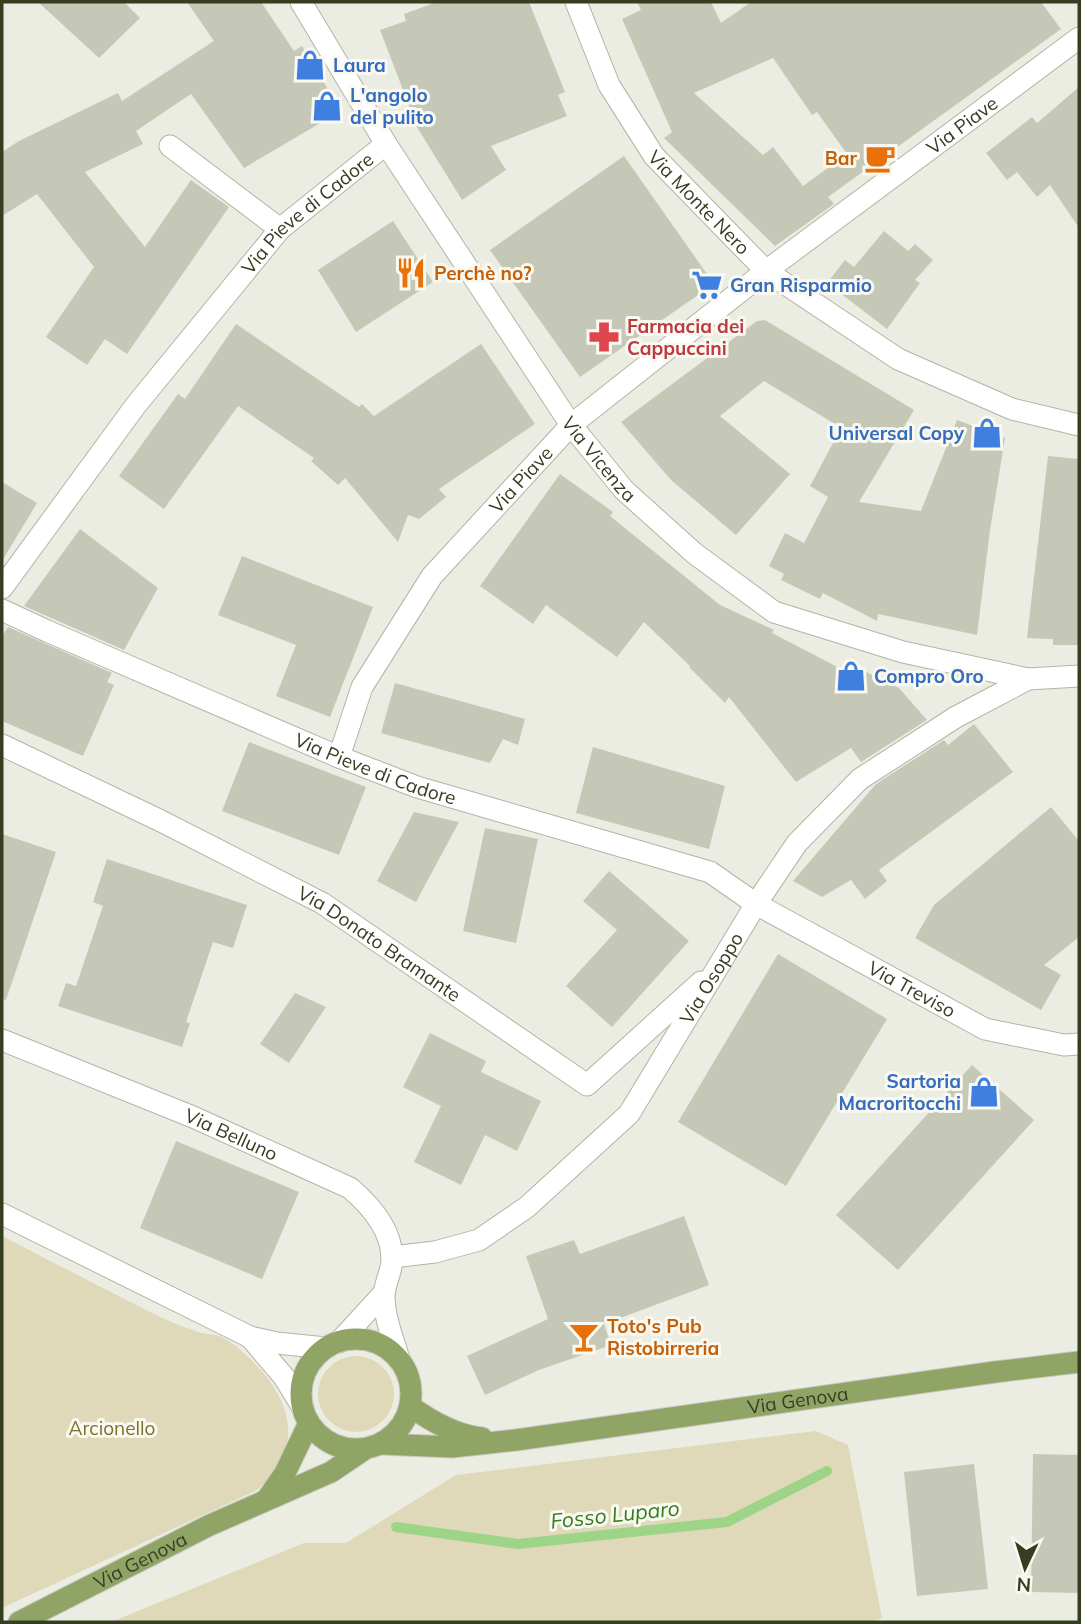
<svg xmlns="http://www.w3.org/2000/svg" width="1081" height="1624" font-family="Mulish,sans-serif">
  <rect width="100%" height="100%" fill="#ebede2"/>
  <path fill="#dfd9ba" d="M2 1236C52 1262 103 1288 154 1314 168 1321 183 1327 198 1332 205 1334 213 1334 219 1336 233 1342 247 1355 257 1366 294 1405 303 1452 257 1490L2 1608Z
    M318 1394a38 38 0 1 1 76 0a38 38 0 1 1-76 0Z
    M816 1431 848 1445 882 1618 872 1622H111L304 1543H346L456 1475Z"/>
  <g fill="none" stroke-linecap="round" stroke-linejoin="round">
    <path stroke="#9dd488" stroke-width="10" d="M396 1527 518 1544 727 1522 827 1471"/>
  </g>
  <path fill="#c6c8b7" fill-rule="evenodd" d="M38 2H124L140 18 99 58Z
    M187 2H261L294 51 302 46 341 111 244 168 191 94 136 131 143 144 85 172 145 247 191 180 229 207 127 354 105 339 87 365 46 337 94 267 37 194 2 216V152L19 141 118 93 122 101 214 41Z
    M437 2H529L565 92 558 95 567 116 491 146 506 170 462 200 407 111 410 108 380 30 406 21 404 14Z
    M637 2H711L721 23 751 2H1041L1061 29 828 197 834 204 775 246 664 138 672 132 622 19 641 10ZM773 58 812 115 817 112 847 154 803 186 773 147 763 155 694 93Z
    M1079 87V228L1050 185 1037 197 1017 172 1007 180 986 153 1032 117 1037 123Z
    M624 156 714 284 580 377 490 250Z
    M393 221 433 282 356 332 318 270Z
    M884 231 908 251 915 244 933 260 915 280 920 283 887 329 827 283 845 260 854 267Z
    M765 320 914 410 859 502 921 511 957 420 1005 438 990 530 977 635 878 614 877 621 823 593 820 599 781 580 784 574 769 566 785 533 804 543 828 497 810 486 841 428 836 422 835 424 764 381 720 416 790 474 736 535 671 480 621 422 757 321Z
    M236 324 359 407 362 404 374 416 481 344 535 424 439 489 446 497 419 519 408 515 398 542 345 478 338 485 311 461 314 458 238 406 164 509 119 476 178 394 185 399Z
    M1048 456 1079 459V645H1053V639L1027 638Z
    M560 474 613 512 610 516 720 605 774 630 772 633 851 674 864 671 899 688 927 720 861 762 851 748 796 782 729 697 725 703 689 667 690 666 644 622 617 657 546 605 533 624 480 586Z
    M2 482 37 503 2 561Z
    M80 529 158 588 124 650 24 606Z
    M242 556 373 607 330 717 276 696 296 645 218 615Z
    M8 627 112 673 107 682 114 685 83 756 2 721V636Z
    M395 683 525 719 518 745 503 739 490 763 381 733Z
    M974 724 1013 772 879 870 887 881 865 899 851 880 822 897 793 881 876 784 944 740 948 745Z
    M249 742 366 787 339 855 222 811Z
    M593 747 725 786 709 849 576 813Z
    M1051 807 1079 841V937L1044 965 1061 975 1041 1010 915 938 934 905Z
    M414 812 459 822 416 902 377 881Z
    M485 828 538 839 516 943 463 931Z
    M2 834 56 852 6 1000 2 999Z
    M107 859 247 905 233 948 213 942 186 1022 190 1023 182 1047 58 1006 66 983 76 986 103 906 93 902Z
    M609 871 689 941 612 1027 566 986 617 930 583 901Z
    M778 954 887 1019 786 1186 678 1122Z
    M295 993 326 1007 289 1063 260 1044Z
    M430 1033 486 1061 481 1072 541 1101 517 1151 485 1135 461 1185 414 1162 441 1106 403 1087Z
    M972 1065 1034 1120 898 1270 836 1215Z
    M176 1141 299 1192 262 1279 140 1228Z
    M684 1216 709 1285 604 1324 611 1345 539 1370 485 1395 467 1356 548 1319 526 1256 574 1240 580 1254Z
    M1033 1454 1079 1455V1593L1031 1592Z
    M974 1464 988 1589 917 1596 904 1472Z"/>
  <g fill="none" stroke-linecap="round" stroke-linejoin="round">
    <g stroke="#b1b5a4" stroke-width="23">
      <g id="minor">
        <path id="s1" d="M301 2 386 144 571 425 624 490 694 553 774 612 903 652 1028 679 1079 676"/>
        <path id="s2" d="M576 2 609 85 654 156 766 271 898 359 1012 409 1079 425"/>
        <path d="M170 146 280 229"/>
        <path id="s3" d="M2 588 136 405 280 229 386 144"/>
        <path id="s4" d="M2 610 47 631 339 757 417 787 710 872 756 904 985 1029 1064 1045 1079 1044"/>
        <path id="s5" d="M2 745 161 821 322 903 587 1085 701 982"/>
        <path id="s6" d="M339 757 362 687 432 576 571 425 766 271 1079 38"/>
        <path id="s7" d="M2 1040 193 1117 350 1188C370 1205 391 1228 392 1257 393 1269 385 1282 384 1295 384 1317 393 1339 399 1359"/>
        <path d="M2 1214 250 1337 277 1343 326 1348"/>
        <path id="s8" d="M392 1257 435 1252 479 1240 527 1207 629 1114 756 904 797 843 860 779 956 717 1028 679"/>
        <path d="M250 1337 284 1377 303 1408"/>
        <path d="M339 1342 384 1293"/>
      </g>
    </g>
    <g stroke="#c7c9c1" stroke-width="23">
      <g id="major">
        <circle cx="356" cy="1394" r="55"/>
        <path d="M410 1406C432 1422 455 1435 482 1438"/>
        <path id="s9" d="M381 1444 452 1447 516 1440 995 1372 1079 1362"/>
        <path d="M267 1499 285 1473 309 1423"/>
        <path id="s10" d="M19 1622 210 1525 331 1472 365 1449"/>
      </g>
    </g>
    <use href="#minor" stroke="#fff" stroke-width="21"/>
    <use href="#major" stroke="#90a465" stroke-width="21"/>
  </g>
  <defs>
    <g id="shop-bare" transform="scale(2.415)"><path d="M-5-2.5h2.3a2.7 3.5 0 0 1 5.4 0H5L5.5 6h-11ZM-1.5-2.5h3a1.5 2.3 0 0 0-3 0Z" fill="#3f7fe0" stroke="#f9f9f2" stroke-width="2.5" paint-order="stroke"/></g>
    <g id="cafe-bare" transform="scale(2.415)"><path d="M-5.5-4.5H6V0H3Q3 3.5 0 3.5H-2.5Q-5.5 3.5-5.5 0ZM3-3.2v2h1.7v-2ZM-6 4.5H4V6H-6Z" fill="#e8710a" stroke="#f9f9f2" stroke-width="2.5" paint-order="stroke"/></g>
    <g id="restaurant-bare" transform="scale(2.415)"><path d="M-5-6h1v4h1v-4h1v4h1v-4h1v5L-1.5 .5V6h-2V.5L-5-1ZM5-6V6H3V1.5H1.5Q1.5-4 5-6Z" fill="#e8710a" stroke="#f9f9f2" stroke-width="2.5" paint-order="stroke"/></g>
    <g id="supermarket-bare" transform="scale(2.415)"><path d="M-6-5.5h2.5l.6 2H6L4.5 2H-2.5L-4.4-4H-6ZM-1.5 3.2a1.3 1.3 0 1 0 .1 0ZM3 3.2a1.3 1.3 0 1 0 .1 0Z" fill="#3f7fe0" stroke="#f9f9f2" stroke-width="2.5" paint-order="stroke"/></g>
    <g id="pharmacy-bare" transform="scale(2.415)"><path d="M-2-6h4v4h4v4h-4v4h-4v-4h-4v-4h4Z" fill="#e0444e" stroke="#f9f9f2" stroke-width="2.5" paint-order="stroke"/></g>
    <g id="bar-bare" transform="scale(2.415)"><path d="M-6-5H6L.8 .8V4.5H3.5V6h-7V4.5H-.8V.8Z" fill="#e8710a" stroke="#f9f9f2" stroke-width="2.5" paint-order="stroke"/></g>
  </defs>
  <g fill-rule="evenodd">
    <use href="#shop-bare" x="310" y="65"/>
    <use href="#shop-bare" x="327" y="106"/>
    <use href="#cafe-bare" x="880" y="158"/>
    <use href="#restaurant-bare" x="411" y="273"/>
    <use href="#supermarket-bare" x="707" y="285"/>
    <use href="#pharmacy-bare" x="604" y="337"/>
    <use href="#shop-bare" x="987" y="433"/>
    <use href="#shop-bare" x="851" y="676"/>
    <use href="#shop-bare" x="984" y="1092"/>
    <use href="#bar-bare" x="584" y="1337"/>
  </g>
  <g text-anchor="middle" stroke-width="6" stroke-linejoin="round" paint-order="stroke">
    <g font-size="19" font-weight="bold" fill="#366cbe" stroke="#f9f9f2" text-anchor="start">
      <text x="333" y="72">Laura</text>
      <text x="350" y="102">L'angolo<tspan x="350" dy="22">del pulito</tspan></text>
      <text x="730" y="292">Gran Risparmio</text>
      <text x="964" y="440" text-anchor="end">Universal Copy</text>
      <text x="874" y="683">Compro Oro</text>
      <text x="961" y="1088" text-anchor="end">Sartoria<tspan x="961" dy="22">Macroritocchi</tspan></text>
    </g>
    <g font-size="19" fill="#363e21" stroke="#f9f9f2">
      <text dy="7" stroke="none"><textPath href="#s6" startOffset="903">Via Piave</textPath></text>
      <text dy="7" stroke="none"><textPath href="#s2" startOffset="238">Via Monte Nero</textPath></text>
      <text dy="7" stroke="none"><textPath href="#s3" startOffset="485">Via Pieve di Cadore</textPath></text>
      <text dy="7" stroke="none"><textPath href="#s1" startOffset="546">Via Vicenza</textPath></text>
      <text dy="7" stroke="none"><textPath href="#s6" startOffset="336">Via Piave</textPath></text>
      <text dy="7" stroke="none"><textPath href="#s4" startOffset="406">Via Pieve di Cadore</textPath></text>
      <text dy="7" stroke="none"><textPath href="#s5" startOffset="427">Via Donato Bramante</textPath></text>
      <text dy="7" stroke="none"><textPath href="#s8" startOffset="444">Via Osoppo</textPath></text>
      <text dy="7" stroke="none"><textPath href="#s4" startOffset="990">Via Treviso</textPath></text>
      <text dy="7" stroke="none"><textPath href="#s7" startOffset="248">Via Belluno</textPath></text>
      <text dy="7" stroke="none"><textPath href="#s9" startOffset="420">Via Genova</textPath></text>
      <text dy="7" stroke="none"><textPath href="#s10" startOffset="136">Via Genova</textPath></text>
    </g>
    <g font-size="19" font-weight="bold" fill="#c56008" stroke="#f9f9f2" text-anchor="start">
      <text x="857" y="165" text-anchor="end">Bar</text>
      <text x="434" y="280">Perchè no?</text>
      <text x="607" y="1333">Toto's Pub<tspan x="607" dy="22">Ristobirreria</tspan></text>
    </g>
    <g font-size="19" font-weight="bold" fill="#be3a42" stroke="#f9f9f2" text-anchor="start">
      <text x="627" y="333">Farmacia dei<tspan x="627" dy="22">Cappuccini</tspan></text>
    </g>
    <g font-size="19" fill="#77732a" stroke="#f9f9f2">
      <text x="112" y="1435">Arcionello</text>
    </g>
    <g font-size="21" font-style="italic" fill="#337d19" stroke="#f9f9f2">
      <text transform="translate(615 1515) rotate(-6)" y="7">Fosso Luparo</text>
    </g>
  </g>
  <rect width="1081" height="1624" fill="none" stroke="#363e21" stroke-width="7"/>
  <g transform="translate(1025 1568) rotate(184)" stroke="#f9f9f2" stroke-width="5" paint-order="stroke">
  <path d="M0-5L12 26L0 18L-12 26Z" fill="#363e21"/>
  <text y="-10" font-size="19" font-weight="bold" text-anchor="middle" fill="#363e21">N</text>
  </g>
</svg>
